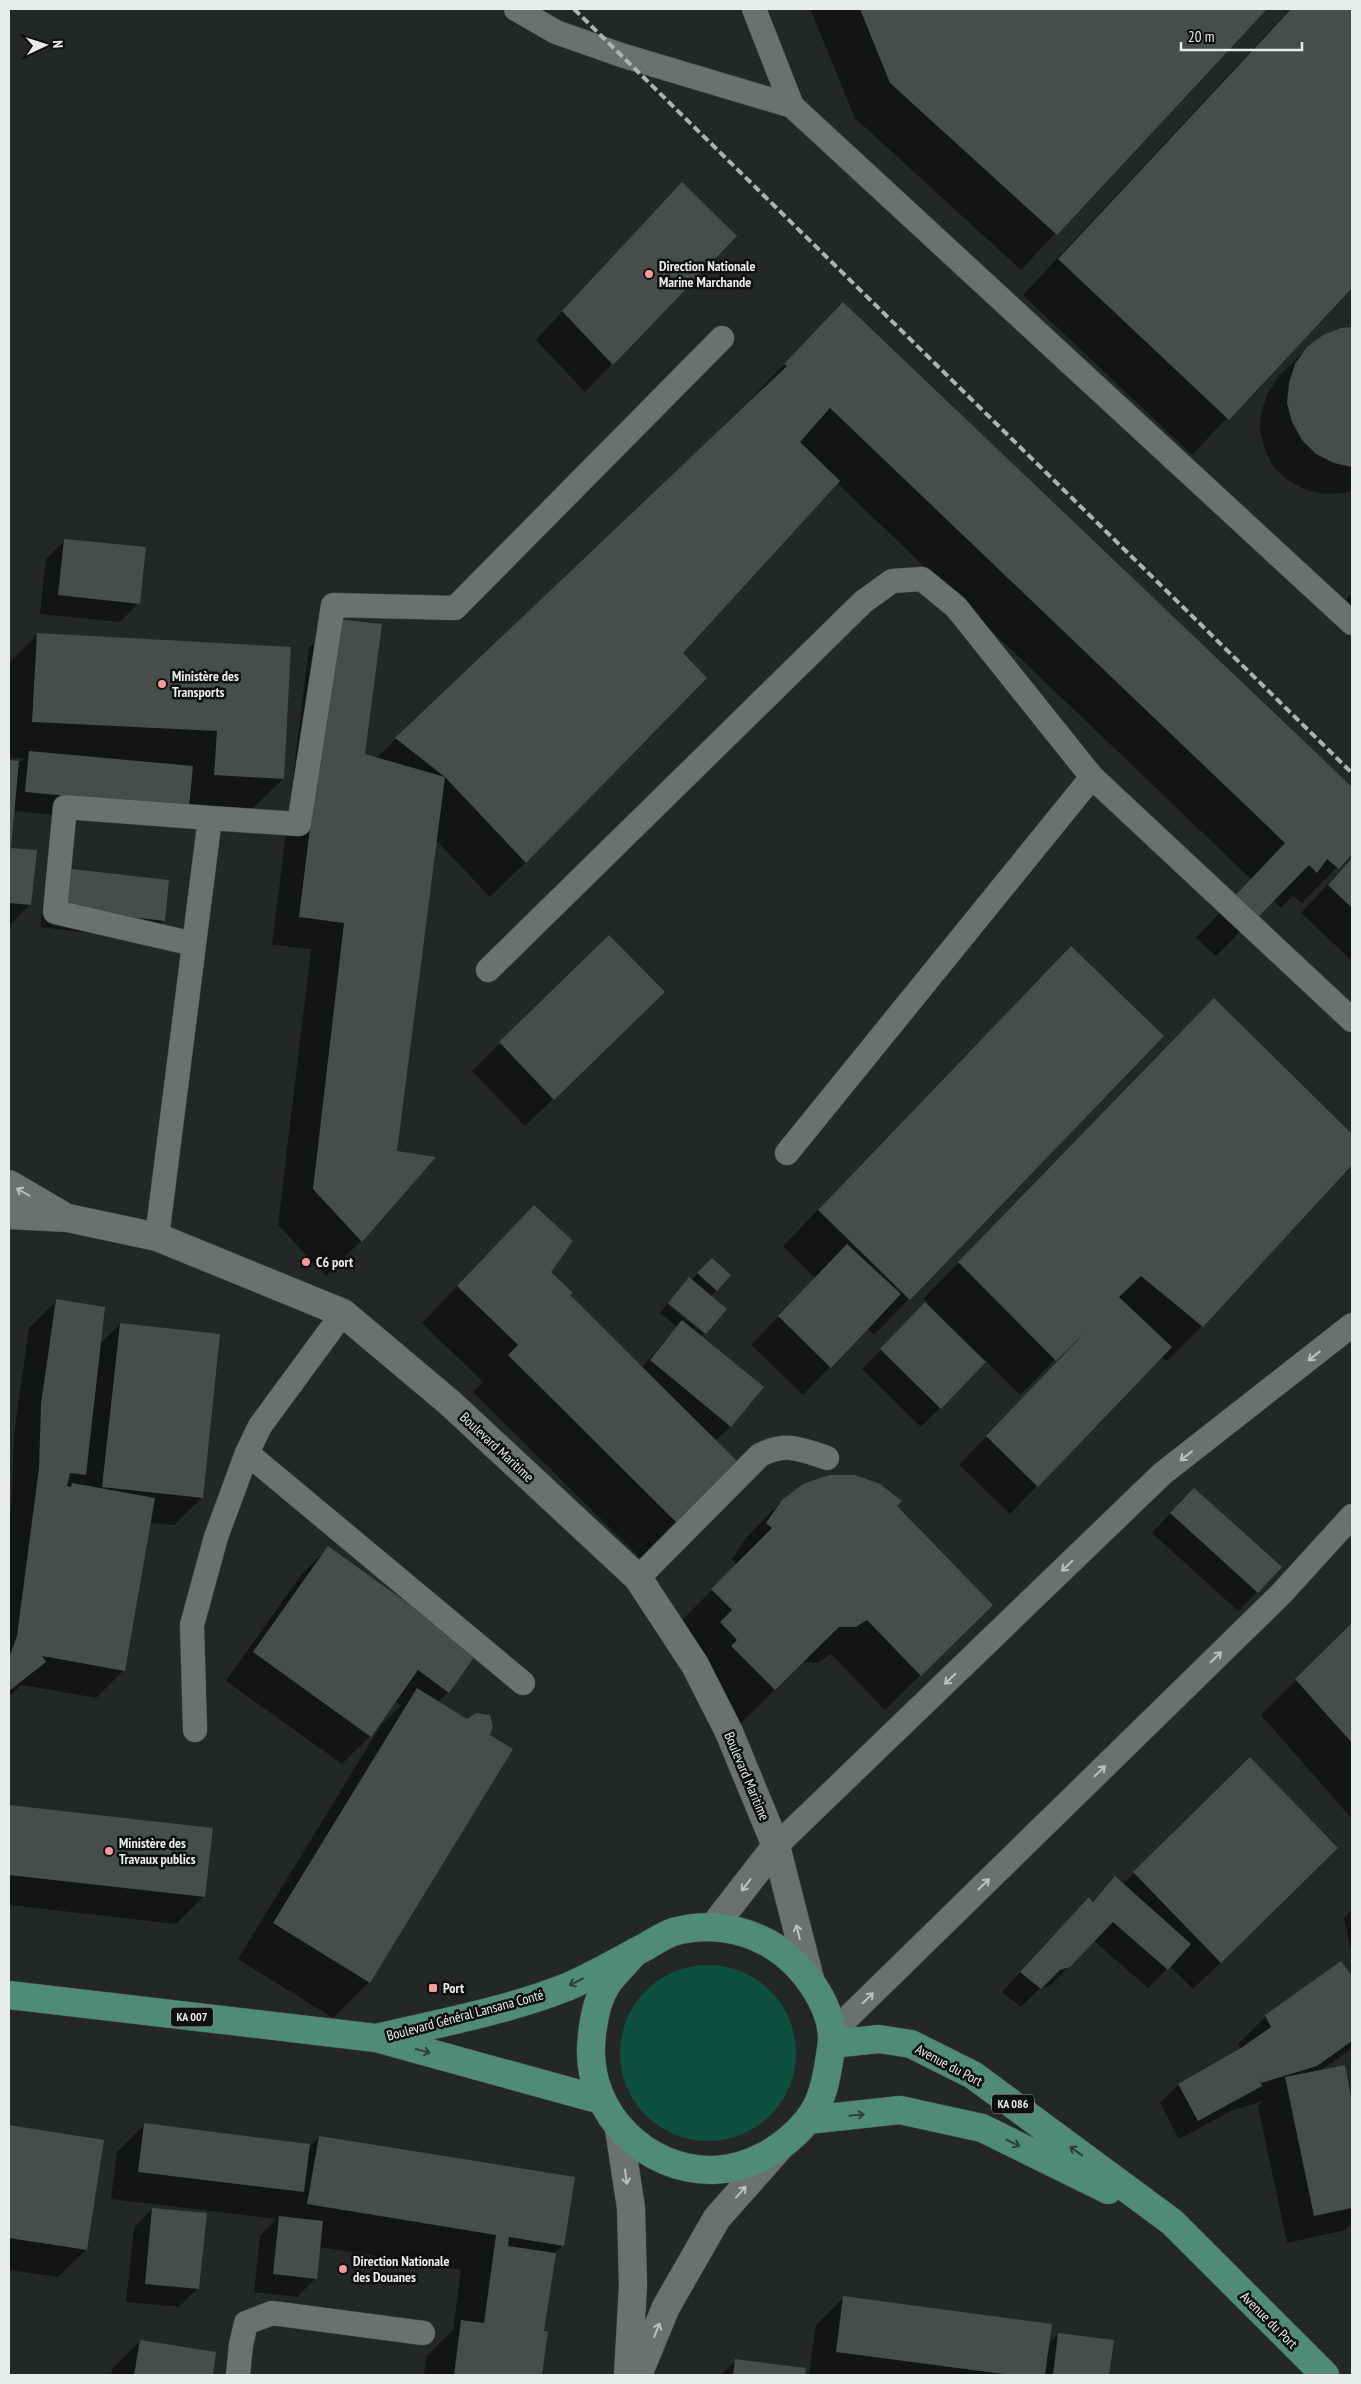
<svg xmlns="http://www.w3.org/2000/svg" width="1361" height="2384" font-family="'PT Sans Narrow',sans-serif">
  <rect width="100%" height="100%" fill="#232826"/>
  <path fill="#0d503e" d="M620 2053a88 88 0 1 1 176 0a88 88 0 1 1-176 0Z"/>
  <path fill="#0007" d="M810 9H1265L1021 270 855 118Z
    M1290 9H1352V286L1192 455 1023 295Z
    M654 212 735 236 585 392 536 340Z
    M843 303 1352 789V852L1302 903 1293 896 1280 908 1273 899 1216 956 1196 938 1251 879 837 483 682 654 526 862 490 897 436 840 361 1241 326 1276 278 1225 311 949 272 945 309 648 337 620 364 755 376 758 752 402 750 400Z
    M1352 328V490L1345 493 1325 494 1306 490 1289 481 1274 468 1265 450 1260 431 1261 412 1268 393 1279 376 1308 348 1341 329Z
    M65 540 139 603 120 622 40 614 46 559Z
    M1352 593V615L1341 605Z
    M38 634 290 648 283 779 247 814 169 825 13 811 10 849 30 904 9 926V761L20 762 24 758H9V663Z
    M1352 858V961L1301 913Z
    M63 869 163 921 145 940 40 927 45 888Z
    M609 937 636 1020 525 1126 472 1071Z
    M1036 983 1162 1036 874 1335 867 1328 803 1395 751 1345 815 1278 783 1246Z
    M1214 1000 1352 1136V1163L1202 1326 1167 1361 1161 1357 1010 1514 959 1465 1091 1327 1089 1325 1020 1395 986 1361 921 1427 862 1369 927 1302 923 1299Z
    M499 1242 549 1272 568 1295 641 1368 677 1327 660 1313 667 1304 704 1334 701 1337 731 1426 715 1441 740 1466 645 1563 473 1392 483 1382 422 1323Z
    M702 1269 716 1290 710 1297 705 1332 669 1302 689 1279 691 1281Z
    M57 1300 99 1345 120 1324 202 1498 174 1525 149 1523 124 1670 96 1698 22 1685 9 1696V1521L12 1496 14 1433 29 1328Z
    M782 1501 895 1506 956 1640 885 1710 831 1654 819 1662 802 1663 739 1725 676 1626 737 1565 732 1559 746 1538Z
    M1175 1508 1257 1592 1238 1611 1152 1533Z
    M328 1548 448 1692 437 1703 512 1749 369 1982 333 2018 238 1959 381 1725 401 1706 395 1701 370 1736 342 1764 226 1681 301 1575Z
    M1352 1625V1819L1261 1715Z
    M1250 1759 1309 1876 1193 1989 1170 1966 1148 1988 1094 1941 1050 1986 1040 1988 1021 2007 1002 1992 1070 1918 1092 1902 1115 1878 1122 1885Z
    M9 1806 211 1829 204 1896 176 1924 9 1905Z
    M1352 1909V1957L1344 1918Z
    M1341 1963 1352 1978V2048L1319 2072 1344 2067 1352 2108V2223L1345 2230 1287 2243 1258 2106 1263 2101 1233 2110 1179 2139 1160 2103 1178 2085 1237 2052 1240 2048 1238 2044 1266 2016Z
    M144 2125 308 2148 319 2137 562 2246 555 2253 543 2332H547L541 2375H424L426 2357 453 2330 461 2270 319 2247 316 2278 297 2297 254 2292 260 2236 276 2219 111 2199 117 2152Z
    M9 2126 103 2141 86 2250 58 2277 9 2270Z
    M152 2209 198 2288 179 2307 126 2302 134 2228Z
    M844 2297 1047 2345 1059 2334 1112 2341 1108 2375H809L816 2325Z
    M140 2341 215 2353 211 2375H111L112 2369Z
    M735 2361 805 2369 804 2375H721Z"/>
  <path fill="#474d4b" d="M860 9H1267L1057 235 890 83Z
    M1291 9H1352V288L1229 420 1058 259Z
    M682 182 737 236 613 365 562 311Z
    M843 302 1352 787V854L1339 869 1327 859 1317 873 1309 865 1253 922 1230 901 1285 843 830 408 800 442 840 481 683 653 707 678 526 863 445 777 397 1151 436 1157 362 1242 313 1189 344 923 299 917 336 619 382 624 365 754 445 777 395 738 787 366 784 364Z
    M1352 327V467L1334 463 1316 454 1302 440 1292 422 1287 403 1289 383 1295 364 1307 347 1323 335 1341 328Z
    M64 539 146 547 140 604 58 595Z
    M37 633 291 647 284 779 214 775 217 731 32 722Z
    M29 751 193 766 189 807 25 792Z
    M9 760 19 761 11 848 37 850 31 905 9 903Z
    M1352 858V908L1328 885Z
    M63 868 169 880 165 921 58 909Z
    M609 935 665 992 554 1100 499 1042Z
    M1071 946 1164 1036 910 1300 818 1210Z
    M1214 998 1352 1134V1165L1203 1327 1141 1276 1119 1297 1172 1347 1038 1487 986 1436 1092 1325 1056 1361 958 1262Z
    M534 1205 573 1241 551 1272 573 1293 570 1295 742 1466 682 1528 508 1355 518 1345 457 1286Z
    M847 1244 901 1294 831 1368 778 1316Z
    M712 1258 731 1275 717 1291 697 1273Z
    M689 1277 727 1309 706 1334 668 1303Z
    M56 1299 105 1307 86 1475 70 1473 67 1486 71 1487 72 1483 155 1498 125 1671 42 1656 46 1662 9 1691V1658L17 1636 39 1468 41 1404Z
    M925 1302 986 1362 941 1409 880 1349Z
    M682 1320 764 1387 731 1427 650 1360Z
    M120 1323 220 1334 203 1498 102 1487Z
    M829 1475H855L880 1484 902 1501 897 1506 993 1605 921 1676 867 1620 856 1627H839L775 1690 731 1646 737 1640 720 1622 732 1610 711 1589 772 1528 766 1523 782 1500 803 1484Z
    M1194 1488 1282 1567 1258 1593 1170 1513Z
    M328 1546 477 1653 449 1693 418 1670 371 1737 253 1652Z
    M1352 1623V1743L1295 1679Z
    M417 1688 467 1719 476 1713 490 1715 493 1727 490 1735 513 1749 370 1983 273 1923Z
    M1250 1757 1338 1848 1221 1963 1133 1872Z
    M9 1805 213 1828 205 1897 9 1875Z
    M1115 1876 1191 1944 1168 1970 1113 1922 1070 1967 1060 1970 1041 1989 1020 1972 1089 1897 1093 1902Z
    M1341 1961 1352 1976V2041L1317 2066 1261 2083 1258 2078 1262 2086 1198 2121 1178 2084 1241 2048 1271 2027 1265 2015Z
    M1345 2065 1352 2102V2208L1314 2216 1285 2077Z
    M144 2123 310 2144 304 2192 138 2172Z
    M9 2125 104 2140 87 2250 9 2238Z
    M319 2136 575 2177 564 2246 509 2237 508 2246 556 2253 544 2331H548L542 2375H454L461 2320 484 2323 496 2235 307 2204Z
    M152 2208 207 2213 199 2289 145 2284Z
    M279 2216 323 2221 317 2279 273 2274Z
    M843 2296 1052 2324 1045 2375H1011L836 2352Z
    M1058 2333 1114 2340 1109 2375H1053Z
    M140 2340 216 2352 213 2375H134Z
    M735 2359 806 2368 805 2375H733Z"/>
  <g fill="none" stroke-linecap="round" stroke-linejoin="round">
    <g stroke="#424644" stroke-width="25">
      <path id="lane" d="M516 9 556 32 621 55 792 106
        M754 9 792 106 1352 623
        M194 944 55 912 65 807 210 818
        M488 970 863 602 892 581 922 579 956 607 1092 777 1352 1020
        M787 1153 1092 777
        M157 1237 210 818 299 824 333 605 455 608 722 338
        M247 1453 523 1683
        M638 1578 760 1455C786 1442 801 1449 827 1458
        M195 1730 192 1625 216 1537 247 1453 260 1426 343 1313
        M776 1846 1162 1474 1352 1325
        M833 2032 1281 1594 1352 1516
        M238 2375 241 2345 246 2323 272 2313 423 2333"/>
    </g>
    <g stroke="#424644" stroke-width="29">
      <path id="secondary" d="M9 1184 62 1215
        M9 1215 68 1218 157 1237 343 1313 450 1403 638 1578 695 1665 729 1732 776 1846 810 1979
        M714 1926 776 1846
        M619 2129 631 2208 633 2285 628 2375
        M638 2375 666 2307 717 2218 780 2147"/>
    </g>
    <g stroke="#424644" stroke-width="29">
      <path id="primary" d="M9 1995 376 2038 601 2100
        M376 2038C440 2023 506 2011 567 1987 593 1976 620 1960 645 1947 654 1942 664 1935 673 1932 705 1923 739 1927 768 1943 801 1961 838 2009 831 2049 827 2074 824 2101 807 2121 784 2149 749 2169 713 2170 646 2171 589 2114 591 2048 592 2027 595 2003 607 1984 615 1973 626 1963 635 1952
        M832 2044 879 2039 911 2044 973 2075 1172 2222 1325 2375
        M808 2120 900 2110 982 2128 1108 2190"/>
    </g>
    <use href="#lane" stroke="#6b716f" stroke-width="24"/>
    <use href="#secondary" stroke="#6b716f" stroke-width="28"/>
    <use href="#primary" stroke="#508a79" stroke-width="28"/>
    <path stroke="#aeb2b0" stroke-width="4" stroke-dasharray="8 4" stroke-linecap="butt" d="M574 9 1352 773"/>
  </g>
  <defs><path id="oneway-shaft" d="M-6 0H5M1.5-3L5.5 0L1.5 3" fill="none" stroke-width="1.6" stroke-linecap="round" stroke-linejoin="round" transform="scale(1.25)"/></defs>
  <g stroke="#bcc1bf">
    <use href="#oneway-shaft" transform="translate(23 1192) rotate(-150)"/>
    <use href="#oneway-shaft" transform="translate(1314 1356) rotate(142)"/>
    <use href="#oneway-shaft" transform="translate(1186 1456) rotate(142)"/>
    <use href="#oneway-shaft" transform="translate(1067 1566) rotate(136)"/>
    <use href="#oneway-shaft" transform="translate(1216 1657) rotate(-44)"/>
    <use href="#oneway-shaft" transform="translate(950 1679) rotate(136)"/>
    <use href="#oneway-shaft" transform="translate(1100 1771) rotate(-44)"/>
    <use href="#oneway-shaft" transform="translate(984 1884) rotate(-44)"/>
    <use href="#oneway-shaft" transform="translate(746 1885) rotate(128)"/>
    <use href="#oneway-shaft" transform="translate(798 1932) rotate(-104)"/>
    <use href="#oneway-shaft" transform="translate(868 1998) rotate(-44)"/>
    <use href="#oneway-shaft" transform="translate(626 2177) rotate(82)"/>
    <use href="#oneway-shaft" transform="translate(741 2192) rotate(-48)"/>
    <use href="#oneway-shaft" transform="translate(657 2330) rotate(-68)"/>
  </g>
  <g stroke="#28413a">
    <use href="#oneway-shaft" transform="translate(576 1982) rotate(153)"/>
    <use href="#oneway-shaft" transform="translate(423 2051) rotate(15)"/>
    <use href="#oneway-shaft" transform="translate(857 2115) rotate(-6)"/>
    <use href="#oneway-shaft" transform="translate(1013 2143) rotate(26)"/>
    <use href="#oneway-shaft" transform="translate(1076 2151) rotate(-144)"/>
  </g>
  <g fill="#f59b9b" stroke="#0e1010" stroke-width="2">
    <circle cx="649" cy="274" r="5"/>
    <circle cx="162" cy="684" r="5"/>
    <circle cx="306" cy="1262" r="5"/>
    <circle cx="109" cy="1851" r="5"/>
    <rect x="428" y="1983" width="10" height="10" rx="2.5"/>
    <circle cx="343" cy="2269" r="5"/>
  </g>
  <g text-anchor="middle" stroke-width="5" stroke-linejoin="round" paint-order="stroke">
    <g fill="#0e1010" stroke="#a7aaa9" stroke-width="1">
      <rect x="171" y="2007.5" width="42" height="19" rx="4"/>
      <rect x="992" y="2094.5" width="42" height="19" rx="4"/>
    </g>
    <g font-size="12" font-weight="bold" fill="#e8ecea">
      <text x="192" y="2021">KA 007</text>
      <text x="1013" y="2108">KA 086</text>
    </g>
    <g font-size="14" font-weight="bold" fill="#e8ecea" stroke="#0e1010" text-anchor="start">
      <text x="659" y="271">Direction Nationale<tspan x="659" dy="16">Marine Marchande</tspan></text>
      <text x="172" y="681">Ministère des<tspan x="172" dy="16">Transports</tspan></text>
      <text x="316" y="1267">C6 port</text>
      <text x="119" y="1848">Ministère des<tspan x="119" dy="16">Travaux publics</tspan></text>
      <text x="443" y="1993">Port</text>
      <text x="353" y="2266">Direction Nationale<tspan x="353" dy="16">des Douanes</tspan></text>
    </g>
    <g font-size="14" fill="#e8ecea" stroke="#0e1010">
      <text transform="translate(497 1447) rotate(43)" y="5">Boulevard Maritime</text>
      <text transform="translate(747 1776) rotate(67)" y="5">Boulevard Maritime</text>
      <text transform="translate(465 2015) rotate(-15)" y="5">Boulevard Général Lansana Conté</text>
      <text transform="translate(949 2065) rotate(28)" y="5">Avenue du Port</text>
      <text transform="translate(1269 2320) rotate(45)" y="5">Avenue du Port</text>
    </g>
  </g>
  <rect width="1361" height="2384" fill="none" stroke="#e8ecea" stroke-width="20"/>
  <g transform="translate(45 45) rotate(86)" stroke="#0e1010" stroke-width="4" paint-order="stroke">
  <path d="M0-4L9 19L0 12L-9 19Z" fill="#e8ecea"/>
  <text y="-8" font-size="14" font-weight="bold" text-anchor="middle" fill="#e8ecea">N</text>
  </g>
  <path d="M1181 42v8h121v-8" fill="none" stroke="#e8ecea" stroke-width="2.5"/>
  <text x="1188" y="42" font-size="15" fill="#e8ecea" stroke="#0e1010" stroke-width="4" paint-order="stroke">20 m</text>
</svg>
